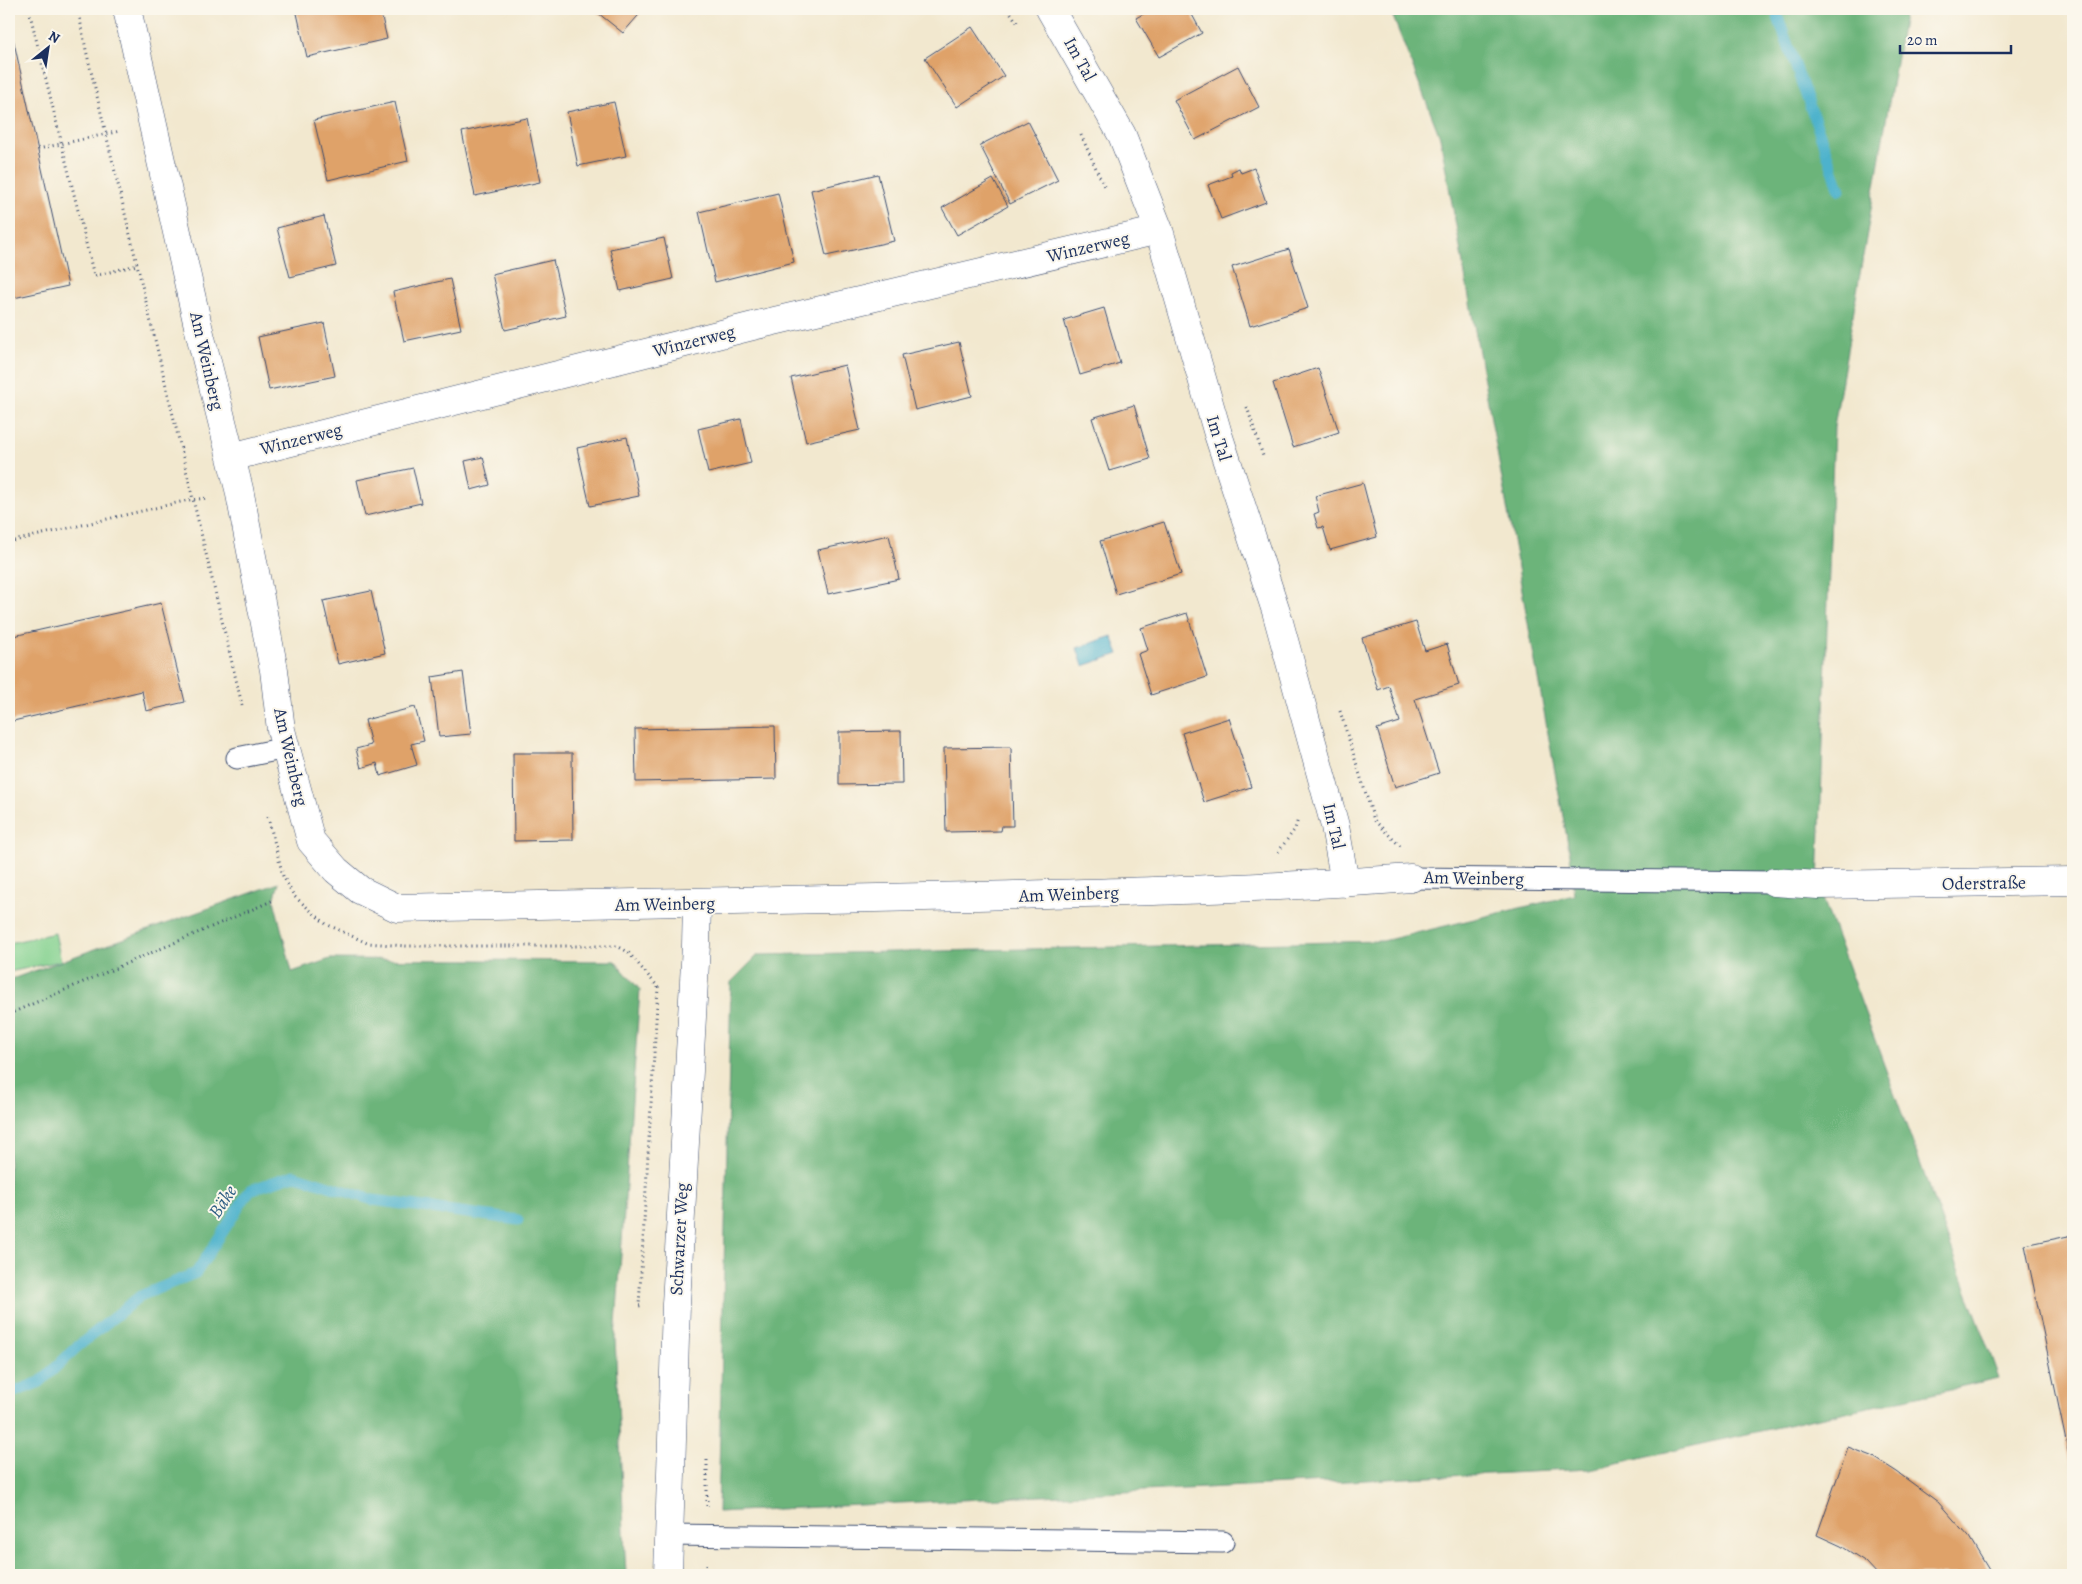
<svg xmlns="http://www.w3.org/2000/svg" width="2082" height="1584" font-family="Alegreya,serif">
  <rect width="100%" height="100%" fill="#fbf7ec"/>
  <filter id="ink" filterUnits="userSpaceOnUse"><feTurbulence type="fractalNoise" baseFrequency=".02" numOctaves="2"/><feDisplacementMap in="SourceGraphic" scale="10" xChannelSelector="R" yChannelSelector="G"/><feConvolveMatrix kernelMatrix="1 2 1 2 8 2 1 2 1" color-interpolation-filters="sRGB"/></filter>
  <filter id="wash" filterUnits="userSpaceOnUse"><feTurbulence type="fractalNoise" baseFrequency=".0096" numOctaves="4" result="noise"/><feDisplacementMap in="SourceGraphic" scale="20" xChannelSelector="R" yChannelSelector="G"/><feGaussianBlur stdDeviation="1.12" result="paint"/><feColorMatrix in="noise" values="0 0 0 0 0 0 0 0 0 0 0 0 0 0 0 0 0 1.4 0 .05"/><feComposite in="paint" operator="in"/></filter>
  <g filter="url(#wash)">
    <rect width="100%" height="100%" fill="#f2e8cf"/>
    <path fill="#85d290" stroke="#508077" d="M55 933 61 961 9 972V943Z"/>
    <path fill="#6cb47a" stroke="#44726c" d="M1390 9H1905L1834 427 1818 885 1999 1378 1590 1469 718 1512 731 982 758 955 1383 941 1574 895 1570 855 1440 137Z
      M279 883 274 900 292 972 330 959 615 961 640 990 615 1338 626 1575H9V980Z"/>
    <path fill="#4eb2cc" stroke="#347095" d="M1112 636 1119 654 1083 666 1077 648Z"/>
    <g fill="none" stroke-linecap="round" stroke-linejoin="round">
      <path stroke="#4eb2cc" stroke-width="11" d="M1775 9 1840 190
        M9 1394 40 1382 77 1347 140 1296 196 1273 250 1190 294 1175 373 1200 518 1220"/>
    </g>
    <g id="blocks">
      <path fill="#dfa269" d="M296 9H380L387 39 307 57Z
        M593 9H644L623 33Z
        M1152 9H1194L1190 11 1202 33 1159 57 1136 18Z
        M9 20 68 286 9 299Z
        M972 27 1004 76 957 107 925 58Z
        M1238 66 1259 107 1195 140 1174 100Z
        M395 102 408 161 328 180 314 120Z
        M614 102 626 156 578 166 567 112Z
        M527 118 540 182 475 196 462 132Z
        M1028 121 1058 180 1010 204 980 145Z
        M1239 168 1241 173 1254 168 1266 202 1221 219 1208 185 1232 176 1231 172Z
        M878 174 894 241 826 256 811 190Z
        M993 179 1008 206 957 235 942 208Z
        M778 193 794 262 715 282 699 212Z
        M324 216 336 266 290 277 277 228Z
        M664 238 673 279 620 291 610 249Z
        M1289 249 1308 308 1250 326 1232 267Z
        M553 260 566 316 505 330 492 274Z
        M450 279 461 329 404 341 393 292Z
        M1104 308 1120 363 1080 375 1064 320Z
        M324 323 335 376 269 390 258 337Z
        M959 342 972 396 915 410 902 355Z
        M845 365 860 430 806 442 791 378Z
        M1318 368 1339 432 1293 447 1273 383Z
        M1134 405 1150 459 1109 471 1092 418Z
        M741 419 751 463 708 473 698 429Z
        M627 437 639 496 590 506 577 448Z
        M483 457 490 485 471 490 465 461Z
        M413 468 421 503 365 516 357 480Z
        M1363 483 1377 537 1330 550 1323 527 1318 528 1314 514 1319 512 1315 496Z
        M1164 522 1181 574 1116 594 1100 541Z
        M889 535 899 579 828 594 818 550Z
        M371 591 385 653 338 664 323 601Z
        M161 603 185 702 146 711 142 691 9 722V637Z
        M1187 613 1207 677 1151 695 1138 654 1148 650 1141 628Z
        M1416 622 1425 651 1447 644 1459 685 1415 699 1439 773 1395 787 1377 729 1400 722 1389 686 1378 690 1362 638Z
        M463 672 471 734 439 737 432 677Z
        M415 707 424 741 411 744 417 765 380 776 377 763 361 768 356 749 371 745 365 720Z
        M1229 718 1251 787 1204 802 1182 733Z
        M775 726 776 779 636 782 635 729Z
        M901 731 902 784 839 785V732Z
        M1011 747 1013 826H1002L1001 831 946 832 944 748Z
        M513 753H572L573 840 514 841Z
        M2073 1235V1470H2072L2025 1245Z
        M1848 1447 1872 1456 1897 1472 1938 1502 1969 1537 1992 1575H1878L1866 1562 1841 1546 1817 1535Z"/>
    </g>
  </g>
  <g filter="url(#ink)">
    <use href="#blocks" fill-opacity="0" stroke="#3b4b6f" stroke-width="1"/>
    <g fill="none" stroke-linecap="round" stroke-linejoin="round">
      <g stroke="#3b4b6f" stroke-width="23">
        <path id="service" d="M237 758 286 748
          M1411 878 1774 882
          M668 1535 1223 1542"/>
      </g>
      <g stroke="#3b4b6f" stroke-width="29">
        <path id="minor" d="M127 9 198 326 239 489 274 670 281 730 311 841 336 870 360 890 397 908C589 905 781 901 973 896 1119 892 1266 889 1411 878
          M1050 9 1122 135 1159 230 1218 434 1276 611 1335 826 1345 883
          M231 457 753 326 1159 230
          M1774 882 1818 885 2073 881
          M668 1575 676 1304 696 945 697 904"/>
      </g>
      <path stroke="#3b4b6f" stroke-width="3" stroke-dasharray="1 4" stroke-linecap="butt" d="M20 9H34
        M78 9 86 50 243 709
        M1008 9 1019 25
        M29 10 94 276 137 265
        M1081 135 1104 186
        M38 149 120 131
        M1247 407 1263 456
        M9 542 189 500 208 498
        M1340 711 1374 820 1400 846
        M268 817 283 876 294 896 326 924 367 943 406 946H617L628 952 658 987 639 1306 644 1305
        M1278 852 1295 829 1298 819
        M9 1014 274 900
        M707 1506V1459
        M707 1575V1564"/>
      <use href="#service" stroke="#fff" stroke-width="21"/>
      <use href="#minor" stroke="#fff" stroke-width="28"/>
    </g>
  </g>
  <g text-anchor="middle" stroke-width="4" stroke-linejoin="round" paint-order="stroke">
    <g font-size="18" fill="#1b2f5e" stroke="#fbf7ec">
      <text transform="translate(1080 59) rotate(61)" y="6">Im Tal</text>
      <text transform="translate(1088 247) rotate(-13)" y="6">Winzerweg</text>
      <text transform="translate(694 341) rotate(-14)" y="6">Winzerweg</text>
      <text transform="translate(207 361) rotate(77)" y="6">Am Weinberg</text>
      <text transform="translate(1219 438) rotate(73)" y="6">Im Tal</text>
      <text transform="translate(301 439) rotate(-14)" y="6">Winzerweg</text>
      <text transform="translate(291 757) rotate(77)" y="6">Am Weinberg</text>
      <text transform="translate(1334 826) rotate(77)" y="6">Im Tal</text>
      <text transform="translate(1474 878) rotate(1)" y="6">Am Weinberg</text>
      <text transform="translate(1984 883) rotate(-1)" y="6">Oderstraße</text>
      <text transform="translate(1069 894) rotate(-2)" y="6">Am Weinberg</text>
      <text transform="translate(665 904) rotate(-1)" y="6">Am Weinberg</text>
      <text transform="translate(679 1239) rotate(-87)" y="6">Schwarzer Weg</text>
    </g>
    <g font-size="19" font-style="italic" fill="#2d5d84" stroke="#fbf7ec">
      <text transform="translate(222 1201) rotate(-56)" y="7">Bäke</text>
    </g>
  </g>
  <rect width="2082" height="1584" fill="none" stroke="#fbf7ec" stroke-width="30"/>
  <g transform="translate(48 48) rotate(30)" stroke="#fbf7ec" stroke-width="4" paint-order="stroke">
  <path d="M0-4L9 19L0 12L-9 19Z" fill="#1b2f5e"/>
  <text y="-8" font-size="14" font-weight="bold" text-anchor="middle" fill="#1b2f5e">N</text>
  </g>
  <path d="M1900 45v8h111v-8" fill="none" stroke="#1b2f5e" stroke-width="2.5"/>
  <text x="1907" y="45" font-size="15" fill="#1b2f5e" stroke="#fbf7ec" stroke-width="4" paint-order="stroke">20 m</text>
</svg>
